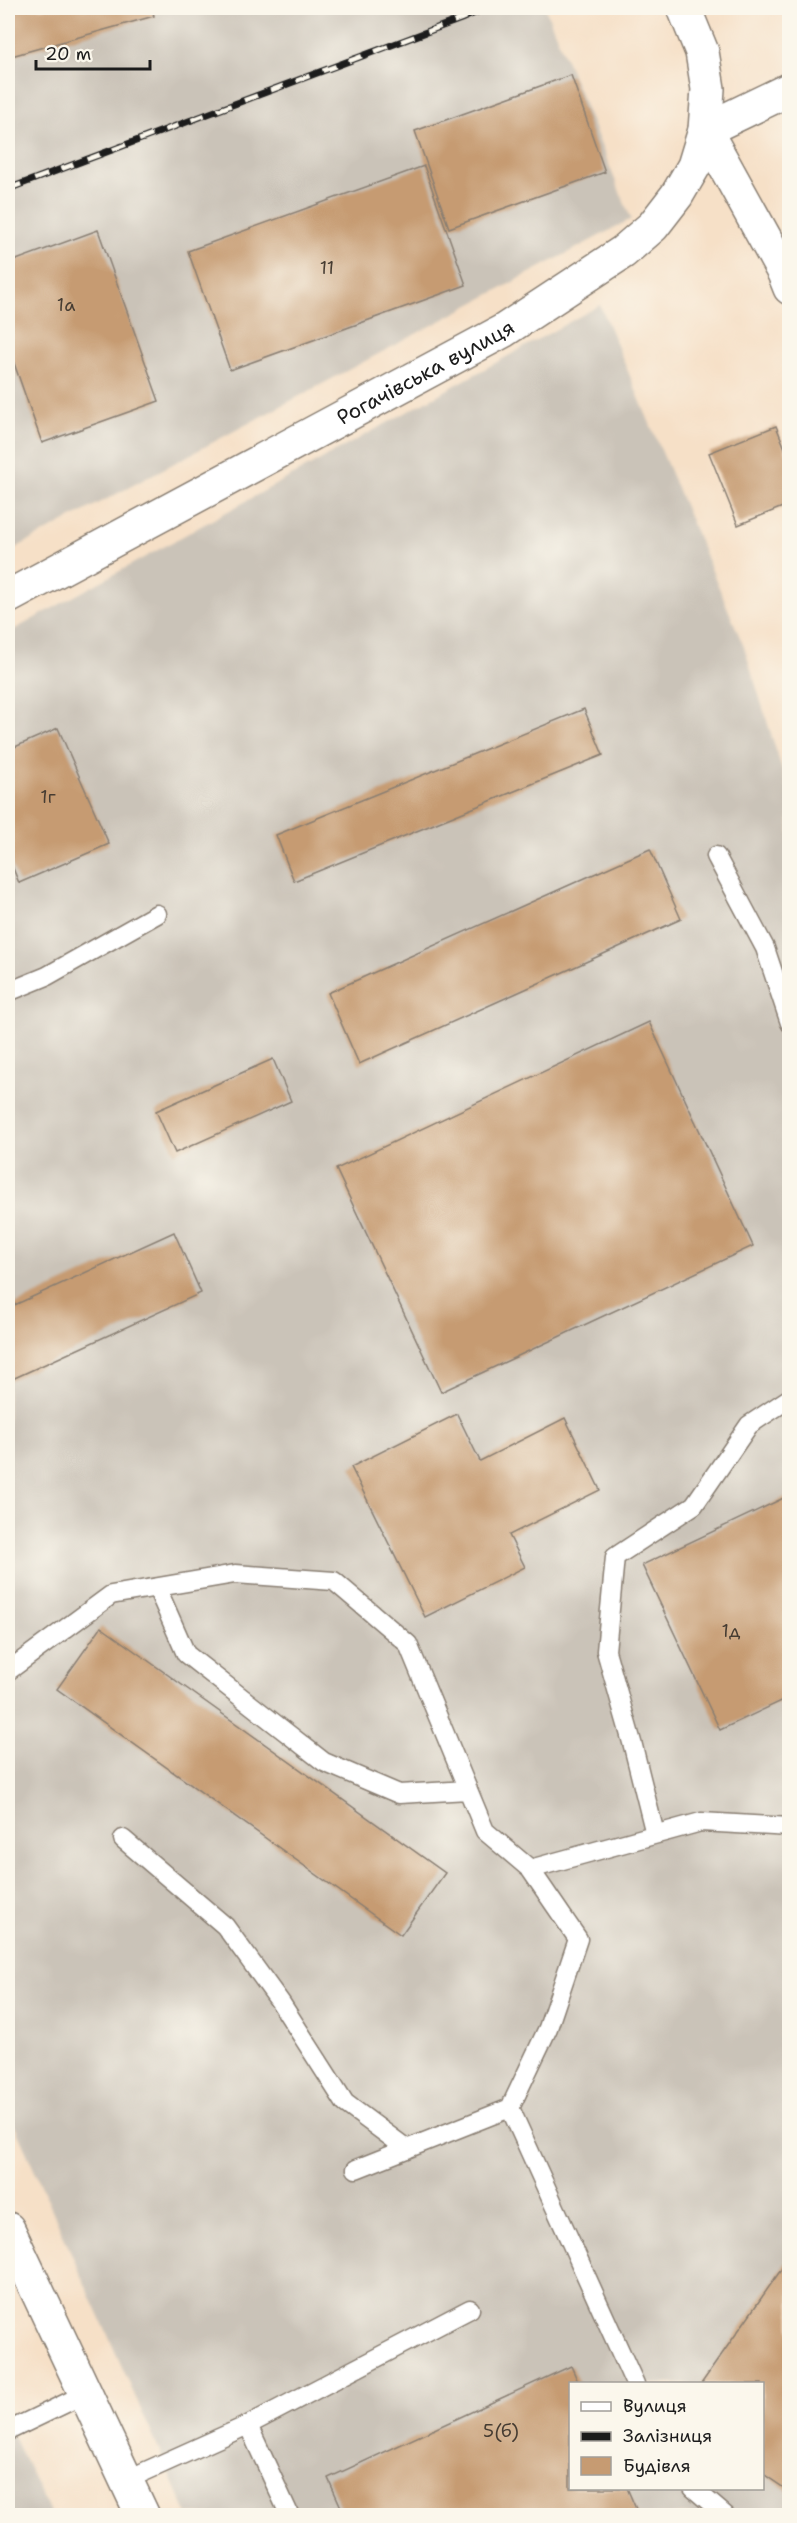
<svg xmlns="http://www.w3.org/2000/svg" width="797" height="2523" font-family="'Shantell Sans',sans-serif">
  <rect width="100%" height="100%" fill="#fbf7ec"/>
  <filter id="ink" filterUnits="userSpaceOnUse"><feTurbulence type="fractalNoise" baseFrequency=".0167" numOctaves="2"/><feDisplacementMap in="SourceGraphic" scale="12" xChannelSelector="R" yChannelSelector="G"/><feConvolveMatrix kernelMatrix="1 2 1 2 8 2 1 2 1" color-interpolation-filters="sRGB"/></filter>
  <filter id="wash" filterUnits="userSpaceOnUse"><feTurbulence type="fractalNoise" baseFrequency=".008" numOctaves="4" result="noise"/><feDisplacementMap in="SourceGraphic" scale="24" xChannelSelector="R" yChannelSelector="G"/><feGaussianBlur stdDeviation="1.35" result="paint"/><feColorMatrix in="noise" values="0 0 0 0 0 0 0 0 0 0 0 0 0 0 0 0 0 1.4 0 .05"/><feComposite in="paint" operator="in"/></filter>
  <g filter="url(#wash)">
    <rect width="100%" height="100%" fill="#f6e0c7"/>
    <path fill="#cac3b8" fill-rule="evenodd" d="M8 8H545L631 219 8 552Z
      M600 305 744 647 789 792V2515H188L8 2111V633ZM570 2384H762V2488H570Z
      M8 2424 51 2515H8Z"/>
    <g id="blocks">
      <path fill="#c69b72" d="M8 8H152L154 16 8 57Z
        M571 75 605 172 449 228 415 131Z
        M424 166 466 285 230 370 188 251Z
        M98 230 159 401 42 443 8 346V263Z
        M776 426 790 461V504L738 525 709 453Z
        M584 709 603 755 294 881 276 835Z
        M58 728 109 844 19 883 8 856V750Z
        M650 849 681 919 359 1064 328 993Z
        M649 1022 753 1246 441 1392 336 1169Z
        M273 1059 291 1101 175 1153 156 1111Z
        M174 1232 201 1293 8 1381V1308Z
        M457 1414 480 1461 565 1418 600 1490 509 1535 525 1567 425 1617 351 1467Z
        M790 1495V1697L720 1730 642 1565Z
        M101 1627 445 1873 401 1935 57 1689Z
        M790 2257V2492L762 2473V2384H701Z
        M571 2366 579 2384H570V2488H627L639 2516H345L328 2478Z"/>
    </g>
  </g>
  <g filter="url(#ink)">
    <use href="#blocks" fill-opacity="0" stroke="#897e72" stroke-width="1.5"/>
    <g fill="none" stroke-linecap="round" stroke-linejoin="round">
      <g stroke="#897e72" stroke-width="21">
        <path id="service" d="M716 856 765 948 790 1023
          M8 992 47 976 157 914
          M157 1588 186 1654 324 1762 399 1794 468 1790
          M8 1671 111 1595 235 1574 334 1581 408 1644 485 1831 530 1869 578 1939 548 2028 510 2108 356 2169
          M655 1834 633 1746 606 1651 615 1557 694 1505 749 1425 790 1398
          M123 1839 225 1926 281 2003 345 2103 407 2149
          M530 1869 701 1822 790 1827
          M510 2108 635 2384
          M248 2425 290 2516
          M8 2431 85 2394
          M126 2480 248 2425 470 2309
          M693 2488 726 2516"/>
      </g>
      <g stroke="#897e72" stroke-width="36">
        <path id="minor" d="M790 89 705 130 784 273 790 288"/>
      </g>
      <g stroke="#897e72" stroke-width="36">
        <g id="tertiary">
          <path id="s1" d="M8 597 503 331 623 252 653 226 677 195 694 166 705 130 708 89 702 52 684 8"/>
          <path d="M8 2229 143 2516"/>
        </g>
      </g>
      <use href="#service" stroke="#fff" stroke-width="18"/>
      <use href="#minor" stroke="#fff" stroke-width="33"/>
      <use href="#tertiary" stroke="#fff" stroke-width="33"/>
      <g stroke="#1c1c1c" stroke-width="7">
        <path id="rail" d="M8 189 461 19 486 8"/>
      </g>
      <use href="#rail" stroke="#fbf7ec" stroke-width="4.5" stroke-dasharray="14" stroke-linecap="butt"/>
    </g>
  </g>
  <g text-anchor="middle" stroke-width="4.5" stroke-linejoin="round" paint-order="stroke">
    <g font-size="18" fill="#463c32">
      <text x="327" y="274">11</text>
      <text x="66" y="311">1а</text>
      <text x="48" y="803">1г</text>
      <text x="731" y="1637">1д</text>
      <text x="501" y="2437">5(б)</text>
    </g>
    <g font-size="21" fill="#1c1c1c" stroke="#fbf7ec">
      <text dy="7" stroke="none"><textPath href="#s1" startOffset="474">Рогачівська вулиця</textPath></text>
    </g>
  </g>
  <rect width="797" height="2523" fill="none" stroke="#fbf7ec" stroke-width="30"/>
  <rect x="569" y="2382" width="195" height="108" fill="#fbf7ec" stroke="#a29f99" stroke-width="1.5"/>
  <rect x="581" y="2402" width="30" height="9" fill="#ffffff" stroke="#a29f99" stroke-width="1.5"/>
  <text x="623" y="2412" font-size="18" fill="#1c1c1c">Вулиця</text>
  <rect x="581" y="2432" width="30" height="9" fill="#1c1c1c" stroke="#a29f99" stroke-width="1.5"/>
  <text x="623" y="2442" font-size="18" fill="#1c1c1c">Залізниця</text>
  <rect x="581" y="2457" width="30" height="18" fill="#c69b72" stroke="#a29f99" stroke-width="1.5"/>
  <text x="623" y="2472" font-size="18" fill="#1c1c1c">Будівля</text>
  <path d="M36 60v9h114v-9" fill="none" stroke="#1c1c1c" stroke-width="3"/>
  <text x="45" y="60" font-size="18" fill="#1c1c1c" stroke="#fbf7ec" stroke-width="4.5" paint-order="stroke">20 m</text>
</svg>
